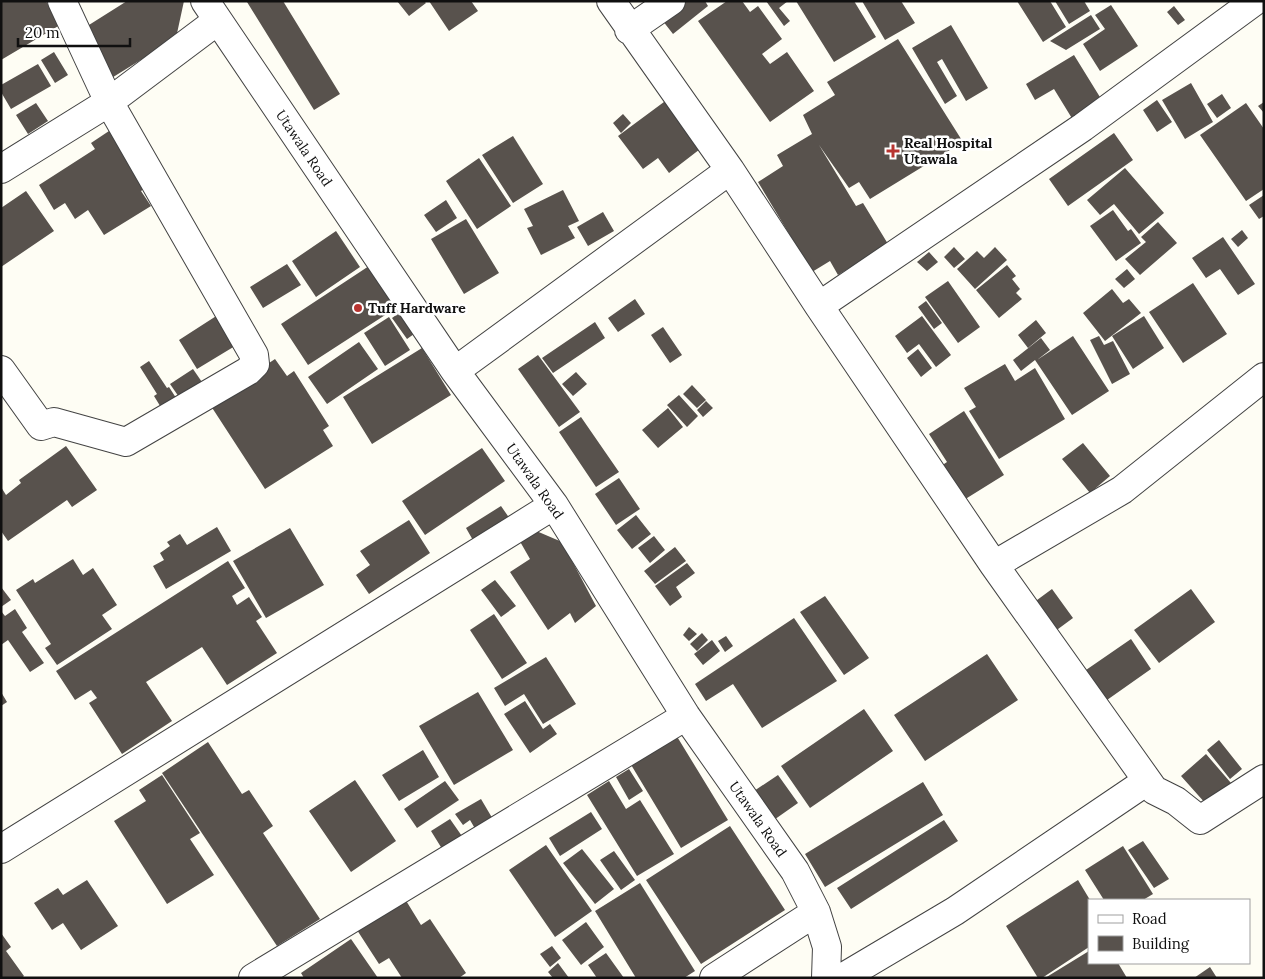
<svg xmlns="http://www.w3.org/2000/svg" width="1265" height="979" viewBox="0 0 1265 979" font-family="Lora,serif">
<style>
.building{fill:#58524d}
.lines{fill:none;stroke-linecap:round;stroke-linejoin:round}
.street-casing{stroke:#434343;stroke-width:30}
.street{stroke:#fff;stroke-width:28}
.poi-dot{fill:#b83430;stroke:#fff;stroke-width:2}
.labels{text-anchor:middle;stroke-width:5;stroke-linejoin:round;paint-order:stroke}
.poi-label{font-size:14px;font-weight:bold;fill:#101010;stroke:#fff;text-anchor:start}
.street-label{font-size:14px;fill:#101010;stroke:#fff}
</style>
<rect width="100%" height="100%" fill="#fefdf4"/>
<path class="building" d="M1 1H46L60 25 1 60Z
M127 1H184L176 38 110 79 81 30Z
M248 1H283L340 94 314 110 247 2Z
M397 1H424L426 3 409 16Z
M429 1H471L478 11 449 31Z
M678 1H705L708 6 673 34 659 16Z
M727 1H742L750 12 758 6 782 39 762 54 770 64 787 52 814 91 770 122 698 21Z
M766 1H788L779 8 790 21 784 26Z
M796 1H854L876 37 834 62Z
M862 1H901L915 23 885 40Z
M1017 1H1050L1066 27 1043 42Z
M1055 1H1084L1090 11 1069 24Z
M1111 5 1138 46 1100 71 1083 44 1105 29 1095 15Z
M1174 6 1185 20 1178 25 1167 12Z
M1091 15 1100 29 1066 50 1050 41Z
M951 25 988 88 966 101 942 59 937 62 957 96 945 104 912 48Z
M898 39 963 142 870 199 859 182 849 188 819 145 856 206 863 203 888 244 838 275 830 261 812 272 758 182 783 166 777 155 812 134 803 115 835 95 827 82Z
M54 52 68 75 55 83 41 60Z
M1074 55 1103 102 1073 120 1054 89 1035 100 1026 84Z
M38 64 51 86 11 109 1 92V85Z
M1191 83 1213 122 1185 139 1162 100Z
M1222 94 1231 108 1217 118 1207 104Z
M668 99 704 146 669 173 658 158 643 169 618 136Z
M1157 100 1172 122 1157 132 1143 110Z
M1264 102V113L1258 106Z
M36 103 48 121 28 134 16 115Z
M1246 103 1264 129V189L1246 201 1200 135Z
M623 114 631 123 621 133 613 123Z
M115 127 151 184 141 191 151 206 104 235 88 210 75 219 65 203 54 210 39 185 95 149 91 143Z
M1114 133 1133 160 1068 206 1049 179Z
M513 136 543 184 513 203 482 155Z
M479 158 511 206 477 229 446 181Z
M1125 168 1164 213 1139 234 1114 204 1100 215 1087 200Z
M563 190 579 221 568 226 575 238 541 255 527 228 533 226 524 209Z
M26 191 54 231 1 267V208Z
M1264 195V216L1259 219 1249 205Z
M446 200 457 218 436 232 424 215Z
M1113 210 1128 231 1131 229 1141 243 1116 261 1090 226Z
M603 212 614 231 588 246 577 227Z
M466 219 499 273 464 294 431 239Z
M1158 222 1177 243 1140 275 1125 259 1146 242 1141 237Z
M1242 230 1248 238 1238 247 1231 239Z
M336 231 360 267 316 297 292 261Z
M1223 237 1255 284 1238 295 1220 269 1206 278 1192 258Z
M954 247 965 259 954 268 944 257Z
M995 247 1007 260 975 289 957 269 977 251 984 258Z
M929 252 938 262 927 271 917 262Z
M287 264 301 285 263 308 250 287Z
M1007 265 1016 276 1012 279 1020 289 1016 293 1022 299 999 318 976 290Z
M369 266 396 308 308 365 281 324Z
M1127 269 1135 279 1124 288 1115 279Z
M948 281 980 327 958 343 925 297Z
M1193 283 1227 334 1183 363 1149 312Z
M1112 289 1123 303 1129 299 1141 313 1105 341 1083 313Z
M635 299 645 314 618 332 608 318Z
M926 301 942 323 934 329 918 307Z
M224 311 235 346 197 369 179 340Z
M399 313 414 334 407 339 392 318Z
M922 316 951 355 936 367 919 344 907 353 895 336Z
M1144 316 1164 348 1133 369 1112 336Z
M389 317 410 350 385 366 364 333Z
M1036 320 1046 333 1028 348 1018 335Z
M595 322 605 338 553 373 542 358Z
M663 327 682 355 670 363 651 335Z
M1073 336 1109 391 1072 415 1035 360 1021 371 1013 360 1041 338 1050 350 1037 360Z
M1099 336 1104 345 1113 341 1130 374 1112 384 1090 340Z
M359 342 378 369 327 404 308 377Z
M422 348 451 395 372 444 343 397Z
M918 349 932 368 921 377 907 358Z
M538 355 580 412 559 427 518 369Z
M275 359 287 376 294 371 329 426 323 430 333 446 265 489 209 403Z
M149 361 167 388 169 387 180 404 165 414 154 396 157 394 140 367Z
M1005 364 1015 381 1035 368 1065 419 999 459 969 411 976 407 964 388Z
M193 369 204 385 181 400 170 384Z
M576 372 587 384 573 396 562 384Z
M692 385 706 400 697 408 683 394Z
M679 395 698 416 687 427 667 405Z
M706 401 713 408 703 417 697 410Z
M668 408 683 427 658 448 642 430Z
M964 411 1004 475 959 503 938 468 947 462 929 434Z
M581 417 619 472 596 487 559 432Z
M1083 443 1110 476 1090 493 1062 459Z
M66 446 97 490 72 507 67 500 8 541 1 531V487L6 495 21 483 19 480Z
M482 448 505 481 425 535 402 501Z
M619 478 640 509 616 525 595 494Z
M501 506 510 519 474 542 466 528Z
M636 515 651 534 632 549 617 530Z
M409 520 430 553 369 594 356 575 370 565 360 551Z
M217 527 231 551 166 589 153 566 164 560 160 553 170 546 167 542 180 534 187 545Z
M290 528 324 585 266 618 233 561Z
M534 530 562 542 596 606 575 623 570 613 548 630 510 572 530 559 518 538Z
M654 536 665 550 650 563 638 548Z
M675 547 686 561 655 584 644 571Z
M73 559 83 575 93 568 117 605 102 615 112 629 57 665 45 648 51 644 16 590 33 579 35 583Z
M228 561 245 588 232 596 237 605 249 597 262 617 256 621 277 653 227 685 202 647 146 682 172 721 122 754 89 703 97 698 91 690 75 700 56 671Z
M687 563 695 573 676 587 682 597 670 606 655 586Z
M495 580 516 606 501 617 481 590Z
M1 587 11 600 1 607Z
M1052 589 1073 618 1054 632 1033 603Z
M1191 589 1215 622 1159 663 1134 630Z
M825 596 869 658 844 675 800 612Z
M15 609 27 628 22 632 44 663 30 672 8 640 1 645V611L5 616Z
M494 614 527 663 502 679 470 630Z
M794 618 837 681 762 728 733 684 706 701 695 684Z
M689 627 697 634 689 641 683 635Z
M702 633 708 640 697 651 690 644Z
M726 636 733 646 725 652 718 641Z
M1131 639 1151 669 1107 700 1086 670Z
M712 640 720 651 703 665 694 654Z
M987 654 1018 700 925 761 894 715Z
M546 657 576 704 543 724 524 694 505 706 494 688Z
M1 692 7 702 1 706Z
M478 692 513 750 454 785 419 726Z
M525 701 543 729 550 724 557 734 530 753 504 714Z
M864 709 893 751 810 808 781 766Z
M673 730 728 820 681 848 627 758Z
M1219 740 1242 769 1230 779 1207 750Z
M208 742 242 794 249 790 273 826 263 833 320 919 277 946 162 773Z
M423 750 439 777 399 801 382 775Z
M1206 754 1231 783 1206 804 1181 776Z
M629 769 643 791 629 800 616 777Z
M162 775 200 833 190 839 214 875 167 904 114 821 146 801 139 790Z
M778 775 798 803 771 822 751 793Z
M355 780 396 841 351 872 309 811Z
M445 781 459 800 417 828 404 809Z
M609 781 626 809 640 800 674 854 637 876 587 795Z
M923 782 943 815 825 887 805 854Z
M481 799 494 821 477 832 470 820 463 825 455 814Z
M591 812 602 829 560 856 549 838Z
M450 819 464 839 444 852 431 831Z
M944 820 958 841 851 909 837 888Z
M730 826 785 910 701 964 646 880Z
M1143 841 1169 879 1154 888 1128 850Z
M546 845 592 911 555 937 509 870Z
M1123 846 1153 894 1143 900H1104L1085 870Z
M582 849 614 889 595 904 563 863Z
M614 851 635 880 621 890 600 860Z
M87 880 118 926 81 950 63 923 52 930 34 903 58 888 63 895Z
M1078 880 1090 900H1089V947L1042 978H1038L1006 926Z
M640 883 695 971 684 978H636L595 911Z
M405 899 421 925 430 919 466 973 459 978H402L389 958 379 964 357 930Z
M586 922 604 947 581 965 562 940Z
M1 933 11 947 6 951 24 976 22 978H1Z
M351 939 378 978H304L301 973Z
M552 946 561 958 550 967 540 954Z
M1089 951V963H1118L1127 978H1045Z
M606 953 624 978H597L588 965Z
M558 963 569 978H553L548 972Z
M1210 967 1217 978H1194Z"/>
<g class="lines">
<defs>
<path id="street" d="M205 1 455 371 554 505 686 716 795 871 816 912 827 947 826 978
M611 1 730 170 819 306 994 565 1154 790 1176 801 1200 820 1264 779
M629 30 671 1
M1 169 109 102 217 21
M819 306 1083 127 1255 1
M1 370 41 426 54 422 126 442 248 371 255 364 254 355 109 102 62 1
M455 371 730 170
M994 565 1122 490 1264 377
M1 849 554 505
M253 978 686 716
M714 978 816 912
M842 978 955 911 1147 781"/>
</defs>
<use href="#street" class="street-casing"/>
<use href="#street" class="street"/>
</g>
<g class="poi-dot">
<path d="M890.5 143.5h5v5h5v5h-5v5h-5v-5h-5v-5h5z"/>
<circle cx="358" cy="308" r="5"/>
</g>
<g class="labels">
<g class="poi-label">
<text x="904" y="148">Real Hospital<tspan x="904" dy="16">Utawala</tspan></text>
<text x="368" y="313">Tuff Hardware</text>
</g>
<g class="street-label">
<text transform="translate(304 148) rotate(56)" y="5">Utawala Road</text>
<text transform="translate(535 481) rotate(55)" y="5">Utawala Road</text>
<text transform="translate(758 819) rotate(55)" y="5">Utawala Road</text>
</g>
</g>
<rect width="1265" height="979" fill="none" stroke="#101010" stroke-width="5"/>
<rect x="1088" y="899" width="162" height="65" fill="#ffffff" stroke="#9f9f9f"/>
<rect x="1098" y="915" width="25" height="8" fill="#ffffff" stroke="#9f9f9f"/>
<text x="1132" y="924" font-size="15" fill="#101010">Road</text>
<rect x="1098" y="936" width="25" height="15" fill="#58524d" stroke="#9f9f9f"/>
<text x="1132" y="949" font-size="15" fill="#101010">Building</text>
<path d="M18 38v8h112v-8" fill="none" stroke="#101010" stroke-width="2.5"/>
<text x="25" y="38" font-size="15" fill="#101010" stroke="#ffffff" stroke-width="4" paint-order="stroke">20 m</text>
</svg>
